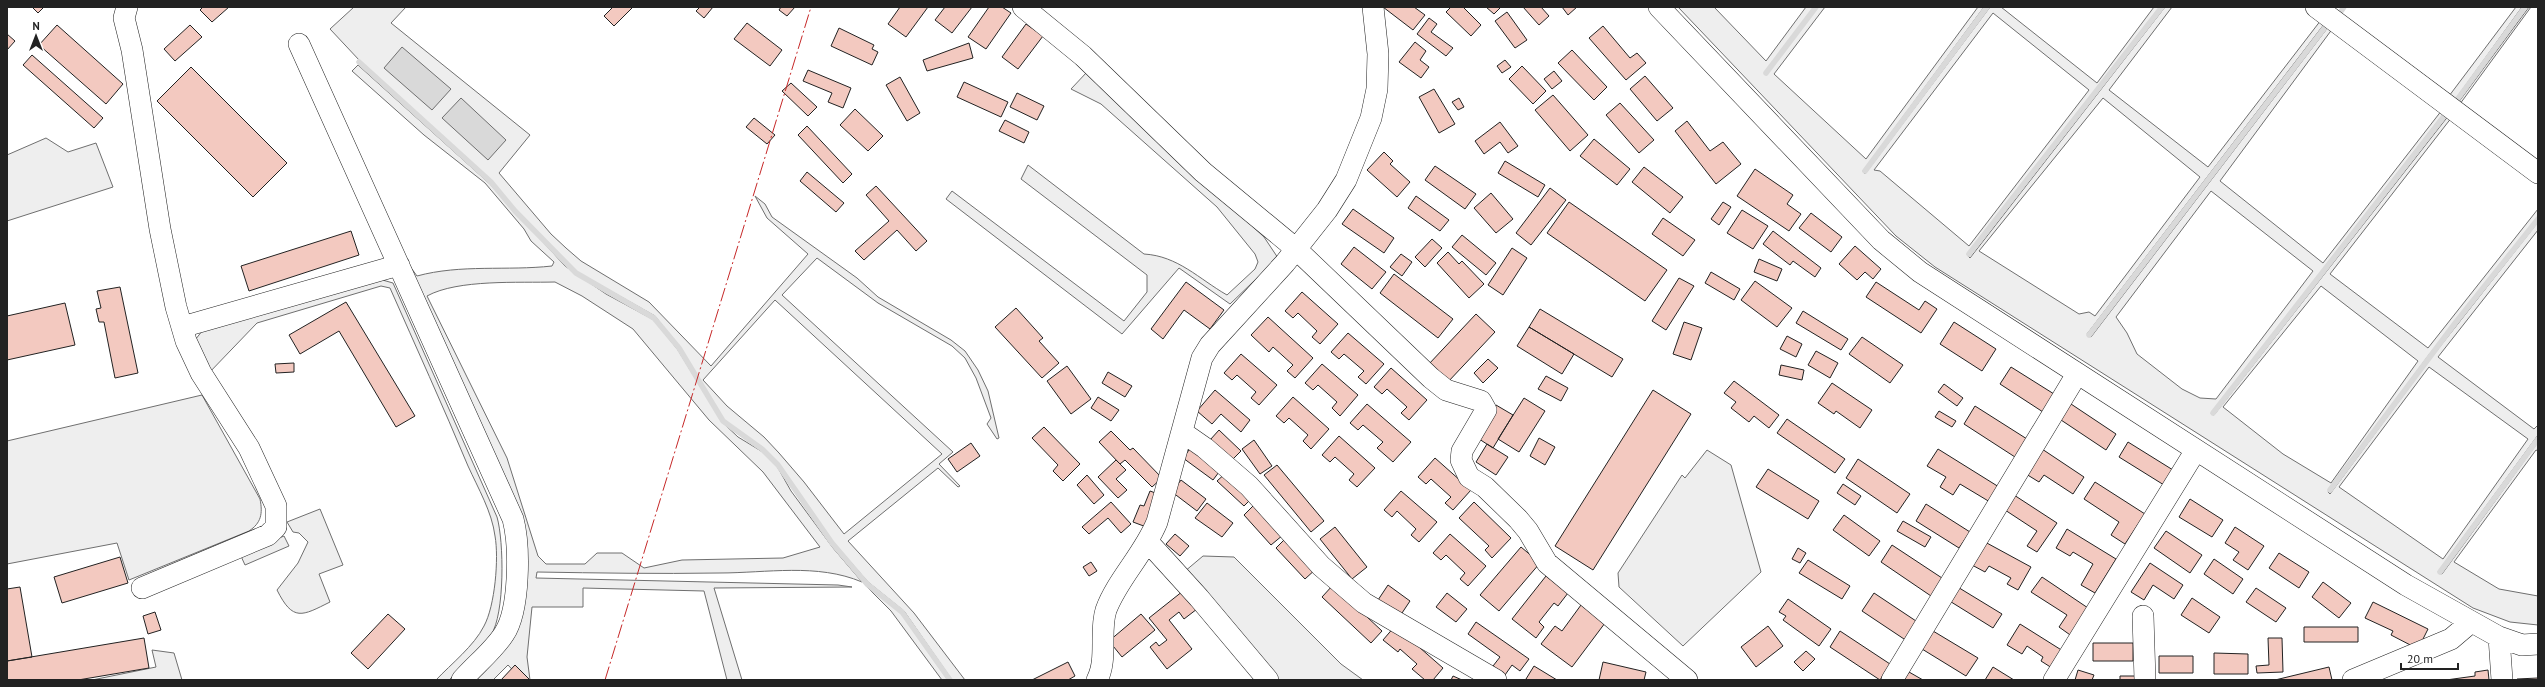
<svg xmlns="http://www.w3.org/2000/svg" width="2545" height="687" viewBox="0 0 2545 687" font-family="'PT Sans',sans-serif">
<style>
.green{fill:#eee;stroke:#6f6f6f;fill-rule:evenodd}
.water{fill:#d9d9d9;stroke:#6f6f6f}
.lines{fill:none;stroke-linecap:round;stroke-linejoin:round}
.stream{stroke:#d9d9d9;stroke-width:5.5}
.building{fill:#f3c9c0;stroke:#222}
.minor-casing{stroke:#222;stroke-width:22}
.minor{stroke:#fff;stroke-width:21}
.power{stroke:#c62828;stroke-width:1;stroke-dasharray:14 3 2 3;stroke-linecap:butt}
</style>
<rect width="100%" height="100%" fill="#fff"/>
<path class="green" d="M354 7H406L391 23 530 135 499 173 551 234 566 248 581 261 649 302 711 366 808 254 767 218 755 196 765 204 772 217 857 278 878 297 951 340 965 351 978 370 988 391 999 438 997 439 987 424 991 418 976 378 965 358 952 346 878 303 817 258 782 295 953 452 939 464 960 486 958 487 938 468 848 541 914 613 965 680H952L904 611 868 582 833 542 779 464 762 448 724 420 680 348 655 316 577 272 516 210 492 181 360 61 330 29ZM775 300 942 454 844 534 804 482 779 453 764 437 727 406 703 380Z
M1678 7H1714L1766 61 1806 7H1814L1765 72 1766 74 1818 7H1825L1774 74 1866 159 1978 7H1984L1863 171 1865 174 1990 7H2001L2097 83 2154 7H2160L2098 89 1967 255 1970 258 2165 7H2172L2109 90 2208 167 2321 20 2325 23 2087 334 2091 337 2329 26 2333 28 2220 181 2323 263 2442 110 2445 112 2211 414 2214 415 2449 115 2452 117 2330 274 2428 348 2538 209V217L2428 356 2328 492 2330 494 2431 358 2538 222V230L2438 357 2534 429 2538 425V435L2438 572 2442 574 2538 442V451L2536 450 2454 562 2499 589 2538 596V625L2510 622 2473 608 1935 267 1896 236ZM1993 13 2089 90 1969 246 1880 171 1874 170ZM2103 98 2200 177 2095 316 2089 312 2079 314 1979 251ZM2211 191 2313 271 2216 399 2200 398 2182 389 2137 354 2127 333 2116 317ZM2321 286 2418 361 2331 483 2283 454 2223 407ZM2429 367 2528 439 2443 559 2339 487Z
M2516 7H2522L2452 104 2446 100Z
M2529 7H2531L2457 108 2455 107Z
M358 65 490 184 565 266 606 294 654 320 678 350 722 422 738 437 761 451 778 468 791 491 833 548 862 582C817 563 767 573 719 573 658 574 598 573 537 572L536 578 838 585 852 587 714 588 742 680H727L704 591 583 588V607H532L527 657 530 680H522L508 665 493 680H474L495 657 521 551 409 265 417 276C461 264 507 271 552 266L554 262 531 241 524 229 485 183 424 135 352 71ZM555 282 582 296 633 329 709 420 763 472 820 547 783 558 682 560 644 568 622 553H597L585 564H546L538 556 507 458 427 296C458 279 519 283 555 282Z
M1087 72 1264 237 1278 258 1230 304 1179 268 1122 334 946 199 952 191 1124 321 1147 292V275L1021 179 1028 165 1144 254C1178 256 1199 279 1227 295L1255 269 1258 262 1255 254 1217 207 1101 104 1071 89Z
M46 138 68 152 96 143 113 187 7 221V155Z
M379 279 393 283 497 517C504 541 505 614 491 635 480 651 463 666 449 680H436C451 664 474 646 484 626 495 606 499 558 495 536 492 512 478 488 468 466 443 406 416 347 390 288L381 286 257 323 207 375 195 340 203 330Z
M202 395 260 499C263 514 261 523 249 531L129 580 117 543 7 564V441Z
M1707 450 1731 465 1761 572 1683 646 1619 587 1618 573 1682 475 1685 478Z
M320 509 343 565 319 574 330 602C302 616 293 622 277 590L298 563 308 542 299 533 293 532 287 522Z
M284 536 289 546 245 565 240 554Z
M1203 556 1234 557 1341 664 1363 680H1271L1184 572Z
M865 585 901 613 948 680H942L891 611Z
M152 650 174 653 182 680H92L156 667Z"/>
<path class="water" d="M402 47 451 89 432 110 384 68Z
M461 98 506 140 488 160 442 118Z"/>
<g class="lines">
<path class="stream" d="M2337 17 2344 7
M359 62 491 182 515 211 576 273 654 318 679 348 723 421 762 449 778 465 832 543 867 584 902 612 950 680
M1766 73 1816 7
M2454 104 2525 7
M1865 171 1987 7
M1969 254 2162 7
M2089 335 2326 26
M2213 413 2445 115
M2330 490 2456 322 2538 219
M2440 572 2538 439"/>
</g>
<path class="building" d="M32 7H44L38 13Z
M203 7H229L212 22 200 10Z
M613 7H633L614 26 604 16Z
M700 7H713L704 18 696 11Z
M781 7H795L787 16 779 10Z
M900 7H928L906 37 888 24Z
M945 7H972L952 33 935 20Z
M989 7H1002L1011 13 986 49 968 37Z
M1383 7H1414L1425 15 1413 30Z
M1451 7H1463L1481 25 1471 36 1446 12Z
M1486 7H1501L1494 14Z
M1523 7H1541L1549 16 1539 25Z
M1562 7H1577L1568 15Z
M1507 12 1527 40 1515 48 1495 21Z
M1429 18 1437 24 1431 32 1453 48 1446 56 1417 34Z
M747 23 782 50 770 66 734 39Z
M1026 24 1043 36 1018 69 1002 57Z
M57 25 123 84 106 104 39 45Z
M190 25 202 37 175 61 164 49Z
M1603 26 1630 58 1637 53 1646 63 1626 80 1589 38Z
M839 28 874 45 872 49 878 52 872 65 831 46Z
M7 34 15 41 7 50Z
M1415 42 1426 51 1420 60 1429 67 1421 78 1399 62Z
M969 43 973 58 927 71 923 60Z
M1572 50 1607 87 1594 100 1558 63Z
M32 55 103 118 94 128 23 65Z
M1505 60 1511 67 1502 73 1497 66Z
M1522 66 1546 91 1533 104 1509 79Z
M191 67 287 163 253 197 157 101Z
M808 70 851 88 843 108 828 102 832 93 803 81Z
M1554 71 1562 81 1552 89 1544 79Z
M1645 76 1673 108 1657 121 1630 89Z
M900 77 920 113 907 121 886 85Z
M964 82 1008 102 1001 117 957 97Z
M791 83 817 107 808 116 782 91Z
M1434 89 1455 124 1439 133 1419 97Z
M1017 93 1044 106 1037 120 1010 107Z
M1553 95 1588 135 1570 151 1535 110Z
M1459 98 1464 107 1458 110 1452 102Z
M1620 103 1654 140 1639 153 1606 115Z
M855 109 883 136 868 151 840 125Z
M754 118 775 135 767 144 746 127Z
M1005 120 1029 132 1024 143 999 131Z
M1687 121 1710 151 1723 142 1741 164 1716 184 1675 131Z
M1500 122 1518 146 1508 153 1500 142 1484 154 1475 141Z
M807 126 852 174 843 183 798 135Z
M1594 139 1630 169 1617 185 1580 156Z
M1384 152 1393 161 1390 164 1410 182 1397 197 1367 170Z
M1505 161 1545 185 1538 197 1498 173Z
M1435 166 1476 194 1465 209 1425 180Z
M1644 167 1683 197 1670 213 1632 182Z
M1755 169 1793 195 1787 204 1801 214 1789 231 1737 196Z
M807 172 844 203 836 212 800 181Z
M876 186 927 241 916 251 897 230 864 260 855 251 889 221 866 195Z
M1550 188 1566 200 1531 245 1516 233Z
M1491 193 1513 219 1496 233 1474 208Z
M1416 196 1449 220 1440 231 1408 208Z
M1569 202 1667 270 1645 301 1547 233Z
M1723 202 1731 207 1719 225 1711 219Z
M1353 209 1394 238 1384 253 1342 224Z
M1742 210 1768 226 1753 249 1727 233Z
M1811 213 1842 237 1831 252 1799 228Z
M1663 218 1695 240 1683 256 1652 234Z
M351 231 359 255 249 291 241 266Z
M1773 231 1821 268 1815 277 1793 261 1790 265 1763 244Z
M1462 235 1496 263 1486 275 1452 247Z
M1432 239 1442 248 1425 267 1415 257Z
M1855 246 1881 269 1873 279 1865 272 1857 280 1839 264Z
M1354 247 1386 272 1372 289 1341 264Z
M1512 248 1527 258 1503 295 1488 285Z
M1448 252 1459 264 1462 261 1484 284 1469 298 1437 263Z
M1401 254 1412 262 1402 276 1390 267Z
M1759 259 1782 269 1777 281 1754 272Z
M1711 272 1740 289 1734 300 1705 283Z
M1394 274 1453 319 1438 338 1380 293Z
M1679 278 1694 286 1666 330 1652 321Z
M1755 281 1792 308 1777 327 1741 300Z
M1186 282 1224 310 1210 329 1184 310 1163 339 1151 329Z
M1876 282 1919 310 1925 301 1937 309 1921 333 1866 297Z
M120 287 138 373 115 378 104 322H99L96 309 101 308 97 291Z
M1302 292 1338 324 1320 344 1312 337 1317 331 1298 313 1293 318 1285 311Z
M346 302 415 416 396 427 339 331 300 354 289 335Z
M65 303 75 345 7 360V316Z
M1016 308 1043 338 1039 341 1059 363 1042 378 995 327Z
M1540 309 1623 359 1612 377 1529 327Z
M1803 311 1848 339 1841 350 1796 323Z
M1476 314 1495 332 1447 383 1428 365Z
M1268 317 1313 358 1295 378 1287 371 1293 365 1273 347 1269 352 1251 335Z
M1684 322 1702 328 1691 360 1673 354Z
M1954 322 1996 349 1982 371 1940 344Z
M1529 327 1574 354 1562 374 1517 346Z
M1348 333 1384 364 1366 384 1358 377 1364 371 1344 354 1339 359 1331 352Z
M1787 336 1802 344 1796 357 1780 349Z
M1862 337 1903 365 1890 383 1849 354Z
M1816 351 1838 363 1830 378 1808 365Z
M1241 354 1277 385 1259 405 1251 398 1256 392 1237 375 1232 380 1224 373Z
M1488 359 1498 368 1483 383 1474 373Z
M294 363V372L276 373 275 364Z
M1322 364 1358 395 1340 416 1332 408 1337 402 1318 385 1313 390 1305 383Z
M1781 365 1804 370 1802 380 1779 375Z
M1067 366 1091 399 1071 414 1047 381Z
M2011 367 2054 394 2043 412 2000 384Z
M1391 368 1427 400 1409 420 1401 413 1407 407 1387 389 1382 394 1374 387Z
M1108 372 1132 386 1125 397 1102 383Z
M1546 376 1568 388 1561 401 1538 389Z
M1734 381 1779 415 1769 428 1754 416 1749 422 1731 408 1736 402 1724 393Z
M1832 383 1872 410 1860 428 1836 411 1834 414 1818 403Z
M1944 384 1963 398 1957 406 1938 392Z
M1215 390 1250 420 1241 432 1221 414 1212 424 1197 411Z
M1653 390 1691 414 1593 570 1555 546Z
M1098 397 1119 410 1111 421 1091 408Z
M1293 397 1329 429 1311 449 1303 441 1308 435 1289 418 1284 423 1276 416Z
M1524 398 1545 411 1519 452 1498 439Z
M2068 402 2116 434 2106 450 2058 418Z
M1367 404 1411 442 1393 462 1377 448 1383 442 1363 425 1358 430 1350 423Z
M1496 405 1513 415 1493 448 1476 437Z
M1975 406 2027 439 2015 457 1964 424Z
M1939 411 1956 421 1952 427 1935 417Z
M1787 419 1845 459 1835 473 1777 433Z
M1044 427 1080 464 1063 481 1053 471 1058 465 1032 438Z
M1219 430 1241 451 1232 460 1210 440Z
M1111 431 1130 450 1133 448 1162 478 1152 487 1125 460 1120 464 1099 442Z
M1339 436 1375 468 1357 487 1349 480 1354 474 1335 457 1330 462 1322 455Z
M1539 438 1555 447 1545 465 1530 456Z
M1254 440 1272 466 1260 474 1242 449Z
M2128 442 2173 470 2164 485 2119 457Z
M971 443 980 456 957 472 948 459Z
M1487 444 1508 457 1496 475 1476 462Z
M1192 446 1222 468 1213 480 1183 458Z
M1938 449 1999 487 1990 502 1960 484 1953 495 1940 487 1946 477 1927 466Z
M2042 449 2084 477 2073 494 2044 475 2039 482 2026 474Z
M1435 458 1471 490 1453 510 1445 503 1451 497 1431 479 1426 484 1418 477Z
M1858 459 1910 494 1897 513 1846 478Z
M1116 460 1126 470 1116 479 1127 490 1118 498 1098 477Z
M1277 465 1324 521 1311 532 1264 475Z
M1768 469 1819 501 1808 519 1756 487Z
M1227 472 1253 497 1244 506 1217 481Z
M1087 475 1104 495 1094 504 1077 485Z
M1181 480 1206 499 1197 511 1172 492Z
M2095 482 2145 514 2125 544 2111 535 2119 522 2084 499Z
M1843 484 1861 496 1855 505 1837 493Z
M1150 491 1161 495 1149 528 1133 522 1140 505 1144 506Z
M1401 491 1437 522 1419 542 1411 535 1416 529 1397 511 1392 517 1384 510Z
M2014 495 2057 523 2037 552 2027 546 2037 531 2005 510Z
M2190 499 2223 520 2212 537 2179 517Z
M1111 502 1131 524 1121 533 1108 518 1089 534 1082 527Z
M1474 502 1511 538 1492 558 1485 550 1489 546 1459 518Z
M1207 503 1233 523 1222 537 1195 518Z
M1255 504 1283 535 1271 545 1244 515Z
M1926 504 1970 532 1959 548 1916 521Z
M1844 515 1880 541 1869 556 1833 530Z
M1903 521 1931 537 1925 547 1897 531Z
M1335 527 1367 567 1352 579 1320 539Z
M2235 527 2264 546 2248 570 2233 560 2239 552 2225 543Z
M2067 529 2116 559 2095 593 2081 585 2093 564 2073 552 2070 556 2056 548Z
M2166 531 2202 555 2190 573 2154 548Z
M1175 534 1189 546 1180 556 1166 544Z
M1450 534 1486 566 1468 586 1460 579 1465 573 1446 555 1441 560 1433 553Z
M1287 537 1317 568 1305 579 1276 548Z
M1985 542 2031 567 2018 590 2007 584 2011 578 1989 566 1985 572 1972 565Z
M1892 545 1942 578 1931 596 1881 562Z
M1521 547 1540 563 1499 611 1480 595Z
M1798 548 1806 553 1800 563 1792 559Z
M2279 553 2309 572 2299 588 2269 568Z
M120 557 128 583 62 603 54 577Z
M2214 559 2243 579 2233 594 2204 574Z
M1808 560 1850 586 1842 599 1799 573Z
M1091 562 1097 571 1089 576 1083 567Z
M2150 563 2183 585 2174 599 2153 585 2144 600 2131 592Z
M1546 576 1568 593 1558 606 1554 603 1539 622 1544 627 1536 638 1512 619Z
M2042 577 2091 610 2073 637 2059 627 2067 615 2031 592Z
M2323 582 2351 603 2339 618 2312 597Z
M1333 585 1382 631 1371 643 1322 597Z
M1388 585 1410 601 1400 616 1378 600Z
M1956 586 2002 614 1993 628 1948 600Z
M20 587 32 657 7 661V589Z
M2256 588 2286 608 2276 622 2246 602Z
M1183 591 1197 609 1184 619 1179 612 1169 620 1192 649 1167 669 1150 647 1156 642 1159 646 1167 640 1149 618Z
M1447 593 1467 609 1456 622 1436 607Z
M1874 593 1919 623 1907 641 1862 611Z
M2192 598 2220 617 2209 633 2181 615Z
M1788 599 1831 629 1819 646 1783 620 1786 616 1779 612Z
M2373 602 2428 629 2418 649 2391 635 2393 631 2365 618Z
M1581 605 1605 623 1572 667 1541 644 1555 626 1562 631Z
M155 612 161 630 148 634 143 616Z
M388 614 405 629 368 669 351 653Z
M1141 614 1155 630 1122 657 1109 641Z
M1476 622 1529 659 1520 671 1512 665 1505 675 1493 666 1500 657 1468 634Z
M2020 624 2063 651 2052 668 2041 661 2043 657 2027 646 2022 654 2007 645Z
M1395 626 1443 668 1433 680H1425L1412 669 1417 664 1400 649 1398 652 1383 640Z
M1768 626 1783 646 1756 667 1741 647Z
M2304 627H2358V642H2304Z
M1840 631 1890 664 1880 680 1830 647Z
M1933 631 1978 658 1966 676 1922 649Z
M144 638 149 668 78 680H7V661Z
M2268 638H2282L2283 672 2257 673 2256 666 2269 665Z
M2093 643H2133V661H2093Z
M1806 651 1815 659 1803 671 1794 662Z
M2214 653 2248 654V674H2214Z
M2159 656H2193V673H2159Z
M1068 662 1075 676 1068 680H1032Z
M1603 662 1646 672 1644 680H1599Z
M515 665 530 680H501Z
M1534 666 1557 680H1528L1526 679Z
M1993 667 2014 680H1985Z
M2329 667 2332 680H2275Z
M2078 670 2094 675 2092 680H2075Z
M2488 670 2489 680H2446L2475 676V672Z
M1909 672 1923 680H1904Z
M1453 676 1462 680H1451Z
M2120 676H2136V680H2120Z
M2538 678V680H2517V679Z"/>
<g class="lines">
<defs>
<path id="minor" d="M127 7 124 18 132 50 160 229 176 307 186 341 201 373 249 448 276 506V527L268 535 142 588
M1023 7 1083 56 1203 172 1295 248 1431 378 1446 390 1481 401 1486 410 1462 451 1461 460 1469 477 1485 487 1518 519 1528 531 1547 563 1687 680
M1659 7 1881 240 1920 272 2406 585 2499 637 2522 645 2538 644
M2316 7 2538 173
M299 44 513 519C520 546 520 610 504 634 493 651 475 665 462 680
M182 327 399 265
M1182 432 1205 448 1249 486 1321 566 1364 603 1496 680
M1149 543 1199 598 1268 680
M2143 616 2145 680
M2499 637 2502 680
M1097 680C1108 659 1099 632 1106 610 1117 580 1144 554 1157 522L1202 358 1210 345 1285 263 1327 210 1346 180 1371 118 1377 89 1378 54 1373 7
M1892 680 2077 374
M2054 680 2196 450
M2353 680 2451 639 2471 622"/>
</defs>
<use href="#minor" class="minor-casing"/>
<use href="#minor" class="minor"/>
<path class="power" d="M605 680 811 7"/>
</g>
<rect width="2545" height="687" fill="none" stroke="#222222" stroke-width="16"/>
<g transform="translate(36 36)" stroke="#ffffff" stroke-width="3" paint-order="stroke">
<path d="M0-3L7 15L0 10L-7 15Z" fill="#222222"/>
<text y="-6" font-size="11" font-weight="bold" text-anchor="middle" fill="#222222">N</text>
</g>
<path d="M2401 663v6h57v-6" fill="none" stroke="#222222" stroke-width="2"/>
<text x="2407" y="663" font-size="12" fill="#222222" stroke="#ffffff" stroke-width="3" paint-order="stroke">20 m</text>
</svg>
